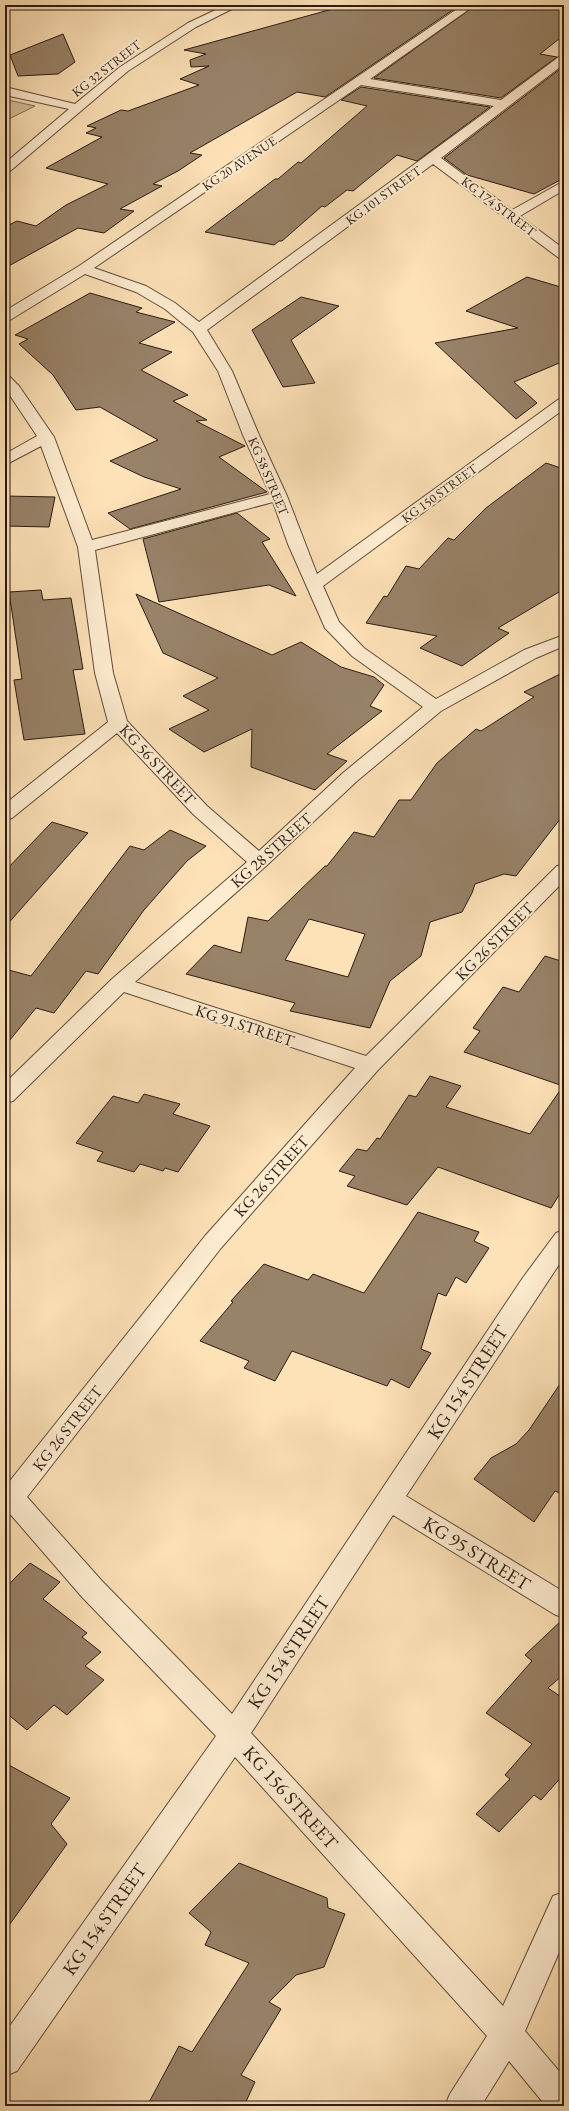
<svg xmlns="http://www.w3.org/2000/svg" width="569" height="2111" viewBox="0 0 569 2111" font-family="'EB Garamond',serif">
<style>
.green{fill:#d9bf9b;stroke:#826d57}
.building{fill:#988268;stroke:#2b1b13;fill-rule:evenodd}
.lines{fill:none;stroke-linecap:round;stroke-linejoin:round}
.street-casing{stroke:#604c3c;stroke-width:2}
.street{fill:#feecd0;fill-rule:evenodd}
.labels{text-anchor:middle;stroke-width:4;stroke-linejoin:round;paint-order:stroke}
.far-street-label{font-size:13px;fill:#2b1b13;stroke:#feecd0}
.street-label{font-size:16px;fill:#2b1b13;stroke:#feecd0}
.near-street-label{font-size:19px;fill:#2b1b13;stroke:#feecd0}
</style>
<rect width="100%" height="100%" fill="#fde1b7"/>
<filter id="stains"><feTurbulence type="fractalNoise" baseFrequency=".005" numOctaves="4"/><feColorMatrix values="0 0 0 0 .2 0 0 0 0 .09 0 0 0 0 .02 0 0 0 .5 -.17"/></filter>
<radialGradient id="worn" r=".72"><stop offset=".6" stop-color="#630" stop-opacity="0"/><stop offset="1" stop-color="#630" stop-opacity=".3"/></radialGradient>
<path class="green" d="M8 100 35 106 5 121V102Z"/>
<path class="building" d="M347 5H460L325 97 297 92 190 153 202 155 178 171 153 184 162 186 120 209 134 211 104 233 78 228 5 268V227L17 221 36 226 66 205 108 184 46 168 102 137 86 133 96 128 87 126 121 110 128 111 199 85 180 79 209 66 191 67 190 60 206 54 184 50Z
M476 5 564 7V35L540 54 557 57 501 98 374 78Z
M63 34 75 62 58 74 18 76 10 55Z
M564 66V178L534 194 467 175 444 158Z
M361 87 490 107 417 161 397 155 353 191 347 190 325 207 322 206 282 241H279L274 245 205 232 275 179H278L298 162 301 163 367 106 341 100Z
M527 277 564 288V361L514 382 537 403 516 419 435 343 518 328 466 311Z
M90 293 142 308 136 312 175 322 139 343 172 352 141 370 188 395 173 401 207 420 196 421 245 446 219 457 267 492 130 529 108 513 181 489 144 477 110 461 158 440 100 407 76 410 53 375 19 344 28 339 15 335Z
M301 297 339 306 291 340 315 383 283 387 252 330Z
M546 463 564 469V589L498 628 509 633 462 666 420 648 437 636 366 623 384 596 387 597 406 566 419 569 448 538 454 540 486 508Z
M5 496 55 497 49 527 5 526Z
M237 513 270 539 262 542 296 596 269 585 159 602 143 539Z
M41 590 43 600 71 598 83 669 73 670 85 734 24 740 14 680 22 679 9 592Z
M136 594 272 655 301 642 341 667 374 677 384 685 370 706 382 711 327 754 347 761 315 790 251 767 252 729 204 752 169 729 209 710 183 696 218 678 163 653Z
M564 672V814L516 876 504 874 475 884 472 893 462 912 430 922 421 956 390 981 370 1028 290 1011 295 1003 186 974 214 945 241 953 248 917 268 921 325 866H327L354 832 374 837 399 800H411L437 763 476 729 481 731 534 697 524 692ZM309 919 365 934 348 977 285 960Z
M52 822 88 833 5 927V871Z
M170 830 206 846 187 861 144 910 98 974 86 971 54 1013 36 1008 5 1046V969L31 976 130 846 144 850Z
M545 956 564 962V1187L551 1208 438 1167 407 1205 347 1186 355 1176 339 1171 357 1149 367 1151 377 1138 380 1139 409 1095 416 1097 430 1076 461 1086 446 1107 530 1134 563 1086 464 1052 480 1031 473 1028 503 987 519 992Z
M144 1094 180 1104 173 1114 210 1126 178 1172 165 1168 163 1171 140 1164 134 1172 97 1161 103 1152 76 1143 113 1096 138 1103Z
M418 1212 479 1232 474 1241 489 1248 466 1283 456 1277 446 1296 438 1293 421 1349 431 1353 409 1388 391 1379 387 1386 292 1351 275 1381 244 1368 249 1361 200 1341 233 1302 231 1301 264 1264 308 1280 313 1274 364 1293Z
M564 1378V1495L555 1491 534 1522 474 1479 491 1458 516 1444 529 1430Z
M30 1563 60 1582 43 1599 87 1633 82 1637 101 1652 85 1666 104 1680 67 1715 54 1705 27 1730 5 1712V1588Z
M563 1619 564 1674 548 1688 564 1699V1774L541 1800 534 1795 499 1832 476 1814 510 1779 505 1775 532 1744 486 1713 532 1661 525 1655Z
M5 1763 70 1798 51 1824 67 1844 5 1931Z
M239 1863 327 1898 328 1908 345 1914 324 1967 296 1975 269 2002 281 2009 241 2075 255 2082 244 2106H147L179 2046 192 2052 249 1963 205 1945 211 1932 189 1913Z"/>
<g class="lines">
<defs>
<path id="street" d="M226 5H240L196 27 128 71 9 172 5 173V163L69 109 5 95V87L75 104 120 67 188 23Z
M463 5H475L370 79 501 100 560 56 564 55V64L441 158 512 210 564 181V190L520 216 564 249V259L559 258 433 164 207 330 232 371 259 435 287 496 317 574 559 399 564 397V409L323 586 339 622 364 648 436 699 524 650 564 635V646L536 658 441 711 357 781 266 866 135 982 366 1056 557 866 564 864V881L378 1070 221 1248 27 1497 102 1581 232 1714 522 1279 556 1233 564 1230V1257L406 1496 564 1592V1618L554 1614 393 1515 251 1733 503 2006 553 1896 564 1892V1941L525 2031 564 2077V2106H546L509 2061 481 2106H445L450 2094 487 2036 235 1757 17 2071 5 2076V2033L216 1736 82 1597 11 1515 5 1517V1487L205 1236 355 1068 124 992 13 1101 5 1103V1083L112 979 247 862 193 814 117 733 12 818 5 820V804L108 722 95 673 78 547 41 446 5 465V454L37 436 5 388V376L10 377 19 386 54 437 92 540 270 494 243 435 218 371 193 332 165 309 136 292 85 274 10 320 5 321V311L79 266ZM361 85 494 106 199 322 175 303 146 286 94 268ZM273 502 288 544 325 628 352 656 423 707 343 773 259 851 207 806 127 721 113 673 95 550Z"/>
</defs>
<use href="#street" class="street-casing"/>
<use href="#street" class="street"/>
</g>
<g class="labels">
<g class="far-street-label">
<text transform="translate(106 68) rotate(-38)" y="5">KG 32 STREET</text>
<text transform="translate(239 163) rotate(-34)" y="5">KG 20 AVENUE</text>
<text transform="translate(383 195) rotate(-36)" y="5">KG 101 STREET</text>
<text transform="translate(499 206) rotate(37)" y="5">KG 174 STREET</text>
<text transform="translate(269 476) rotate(67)" y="5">KG 58 STREET</text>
<text transform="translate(439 493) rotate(-36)" y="5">KG 150 STREET</text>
</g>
<g class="street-label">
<text transform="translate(158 764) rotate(47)" y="6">KG 56 STREET</text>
<text transform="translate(271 850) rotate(-42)" y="6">KG 28 STREET</text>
<text transform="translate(494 941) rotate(-45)" y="6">KG 26 STREET</text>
<text transform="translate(245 1025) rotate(18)" y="6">KG 91 STREET</text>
<text transform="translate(271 1176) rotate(-48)" y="6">KG 26 STREET</text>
<text transform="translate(67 1428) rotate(-52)" y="6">KG 26 STREET</text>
</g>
<g class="near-street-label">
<text transform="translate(467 1382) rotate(-57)" y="7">KG 154 STREET</text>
<text transform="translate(477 1553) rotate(32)" y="7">KG 95 STREET</text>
<text transform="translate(288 1652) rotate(-56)" y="7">KG 154 STREET</text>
<text transform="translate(291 1797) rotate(48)" y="7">KG 156 STREET</text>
<text transform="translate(104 1919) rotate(-55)" y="7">KG 154 STREET</text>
</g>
</g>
<rect width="569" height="2111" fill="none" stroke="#fde1b7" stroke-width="20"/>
<rect x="6" y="6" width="557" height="2099" fill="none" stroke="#2b1b13" stroke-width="2"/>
<rect x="10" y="10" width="549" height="2091" fill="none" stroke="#2b1b13"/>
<rect width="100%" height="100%" filter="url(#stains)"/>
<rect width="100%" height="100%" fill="url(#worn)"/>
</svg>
